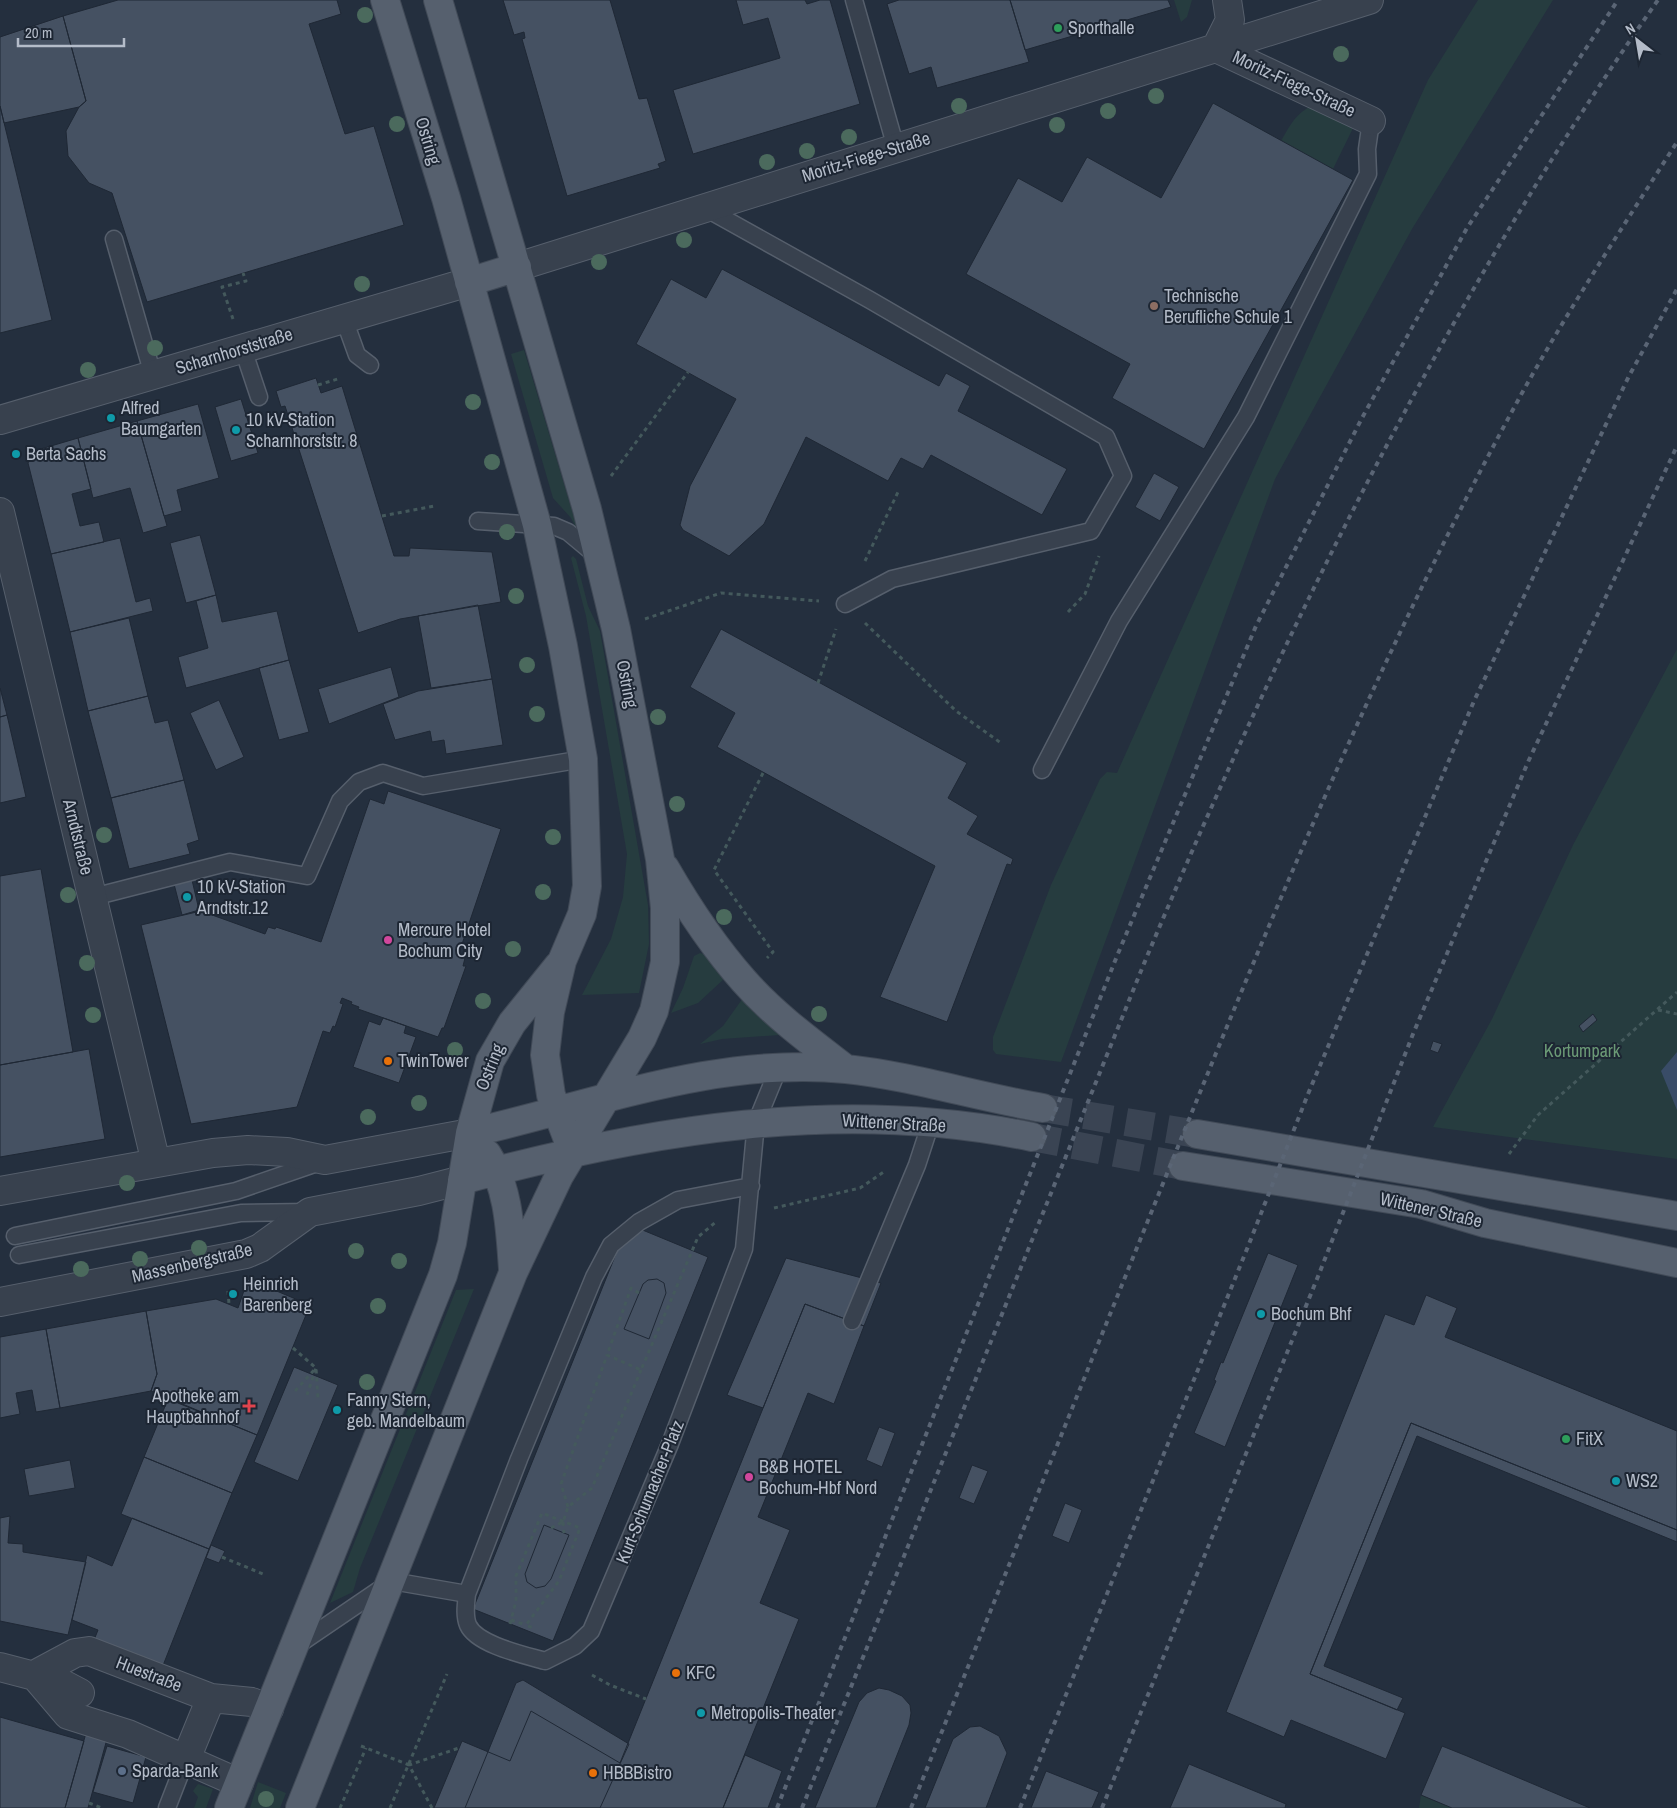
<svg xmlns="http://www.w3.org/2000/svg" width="1677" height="1808" viewBox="0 0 1677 1808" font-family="'Archivo Narrow',sans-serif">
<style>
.green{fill:#263c3f}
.water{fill:#394c67}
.building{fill:#455162;stroke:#1f2835}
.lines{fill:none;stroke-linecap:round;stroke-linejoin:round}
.primary-tunnel{stroke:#3a4453;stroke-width:28;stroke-dasharray:28 14;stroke-linecap:butt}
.lane-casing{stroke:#565f6c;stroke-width:19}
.street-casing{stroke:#565f6c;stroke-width:30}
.primary-casing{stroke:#414a57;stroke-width:30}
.path{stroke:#44595c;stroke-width:3;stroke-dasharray:4 4;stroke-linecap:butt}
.lane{stroke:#38414e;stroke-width:16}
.street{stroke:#38414e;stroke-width:28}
.primary{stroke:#56606e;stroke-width:28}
.rail{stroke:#5a6575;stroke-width:4;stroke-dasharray:5 5;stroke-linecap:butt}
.tree{fill:#4b6a5d}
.leisure-dot{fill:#2e9e5b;stroke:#1d2633;stroke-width:2}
.education-dot{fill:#8d6e63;stroke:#1d2633;stroke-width:2}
.culture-dot{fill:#0f9aa8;stroke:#1d2633;stroke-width:2}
.hotel-dot{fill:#d1479c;stroke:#1d2633;stroke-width:2}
.food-dot{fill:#e8710a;stroke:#1d2633;stroke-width:2}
.health-dot{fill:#e0444e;stroke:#1d2633;stroke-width:2}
.service-dot{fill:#5c6f8a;stroke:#1d2633;stroke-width:2}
.labels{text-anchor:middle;stroke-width:4;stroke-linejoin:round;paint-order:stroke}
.poi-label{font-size:18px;fill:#b4bcc9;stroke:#1d2633;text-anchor:start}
.street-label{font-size:18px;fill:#b4bcc9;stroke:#1d2633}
.park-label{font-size:18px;fill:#6b9a76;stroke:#1d2633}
</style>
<rect width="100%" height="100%" fill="#242f3e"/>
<path class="green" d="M1174 0H1192L1187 17 1181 22Z
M1478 0H1553L1412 229 1275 479 1061 1062 996 1054 993 1050V1037L1051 885 1100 779 1107 772 1117 773 1428 80Z
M1313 105 1356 122 1333 169 1281 141C1290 125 1296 113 1313 105Z
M524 350 579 534 571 518 553 498 511 354Z
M573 556 576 559 588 606 600 631 648 905 649 944 639 993 582 995 611 939 623 897 627 854 586 616 571 558Z
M1677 649V1159L1433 1127 1492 1019 1573 845Z
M700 953 707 955 725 978 698 1003 671 1013 683 988 694 956Z
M743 998 779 1030 780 1035 722 1039 700 1044 723 1026Z
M474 1289 360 1568 353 1592 330 1603 456 1290Z
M258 1782 286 1793 280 1808H250Z
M198 1784 213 1789 206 1808H194L198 1797 193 1791Z
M1421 1795 1452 1808H1419Z"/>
<path class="water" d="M1677 1052V1110L1661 1071Z"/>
<path class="building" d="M118 0H337L341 14 309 24 345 134 374 126 404 225 147 302 112 193 89 183 68 156 66 131 79 107 86 101 63 16Z
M503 0H610L639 99 647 98 666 161 658 164 660 168 567 196 522 39 525 38 524 32 514 35Z
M736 0H805L807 4 820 0H830L860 104 693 154 673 90 780 58 768 18 743 25Z
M899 0H1010L1029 62 937 88 931 67 909 74 887 4Z
M1010 0H1168L1171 7 1025 50Z
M63 16 86 101 79 107 4 123 0 106V37Z
M1213 103 1353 180 1204 449 1112 398 1130 364 966 274 1018 178 1062 202 1087 157 1161 198Z
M0 106 52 320 0 333Z
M722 269 939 386 946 373 970 386 958 411 1067 469 1042 515 931 455 923 469 901 458 888 481 806 437 764 524 729 556 683 530 680 525 690 486 736 399 636 344 671 279 706 298Z
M316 378 321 393 342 386 394 556H409L410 548 492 552 501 602 400 619 358 633 285 406 281 407 276 391Z
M241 399 258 453 231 461 215 407Z
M198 404 219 478 177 490 182 511 164 516 137 421Z
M137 421 167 526 143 533 130 488 93 498 78 438Z
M78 438 91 489 72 494 80 526 99 522 104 542 51 554 28 463 34 451Z
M1154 473 1179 487 1160 521 1135 507Z
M200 535 216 595 186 603 170 543Z
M120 538 136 602 150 598 153 611 70 632 51 554Z
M216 595 222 622 277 611 289 660 186 688 178 657 208 648 196 601Z
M478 605 492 679 431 688 418 616Z
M129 618 148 696 88 711 70 632Z
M721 629 967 763 948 798 978 816 967 834 1013 859 1011 865 1007 864 947 1022 880 997 935 866 717 747 735 713 690 687Z
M289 660 309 732 279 740 259 668Z
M391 667 399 697 329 724 318 689Z
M492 679 503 745 446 754 444 740 432 742 430 731 395 740 383 704 418 691Z
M0 688 7 715 0 717Z
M148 696 155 723 168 720 184 780 111 798 88 711Z
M219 700 244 757 216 770 190 713Z
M7 715 26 797 0 803V717Z
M184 780 199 840 187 844 190 854 129 869 111 798Z
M388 791 501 829 458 956 465 958 463 966H466L444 1028H442L438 1037 358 1009 359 1007 351 1004 352 1002 342 998 340 1003 343 1004 335 1027 333 1026 330 1033 323 1031 297 1107 191 1124 141 925 201 911 265 934 268 927 275 929 276 927 321 942 370 799 384 804Z
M41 869 73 1052 0 1065V876Z
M192 880 199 910 182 915 174 884Z
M1593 1014 1597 1020 1583 1032 1579 1026Z
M383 1018 406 1026 404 1033 416 1037 399 1083 353 1067 369 1021 380 1025Z
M1433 1041 1442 1044 1438 1053 1430 1050Z
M89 1049 105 1139 0 1157V1065Z
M628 1224 708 1257 553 1641 473 1609Z
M1268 1253 1298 1265 1225 1447 1194 1433 1216 1381 1214 1380 1221 1362 1223 1363Z
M786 1258 881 1283 864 1326 805 1304 763 1408 727 1395Z
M248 1279 310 1305 257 1435 151 1391 157 1374 146 1311 216 1299 238 1308Z
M657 1279 664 1283 666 1293 649 1339 624 1329 643 1284 648 1280Z
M1426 1295 1457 1308 1445 1337 1677 1431V1530L1411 1423 1310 1674 1405 1713 1386 1759 1291 1720 1284 1737 1226 1712 1385 1314 1414 1325Z
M805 1304 864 1326 834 1404 808 1393 758 1517 790 1530 760 1603 799 1619 723 1808H434L462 1741 510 1761 531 1711 620 1763Z
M146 1311 157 1374 151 1391 60 1408 46 1329Z
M46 1329 60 1408 36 1412 32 1390 16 1393 20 1414 0 1418V1337Z
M294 1367 338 1385 298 1481 254 1462Z
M168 1399 257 1435 232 1493 144 1457Z
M1411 1423 1677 1530V1542L1417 1436 1324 1666 1403 1698 1397 1710 1310 1674Z
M879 1427 895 1433 882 1467 866 1460Z
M144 1457 232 1493 209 1549 121 1514Z
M70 1460 75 1488 29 1496 24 1469Z
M972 1465 988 1471 974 1504 959 1498Z
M1065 1503 1082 1510 1069 1543 1052 1536Z
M10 1516 8 1543 23 1544V1552L86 1562 68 1635 0 1621V1518Z
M132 1518 209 1549 162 1668 94 1640 98 1630 72 1620 87 1555 112 1566Z
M544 1525 569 1535 551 1579 545 1586 536 1588 527 1582 525 1574Z
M211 1545 225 1551 219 1563 206 1558Z
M523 1680 629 1744 600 1808H465L516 1683Z
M879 1688 889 1690 902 1696 910 1705 911 1713 909 1725 876 1808H815L859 1702 867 1693Z
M0 1717 84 1741 65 1808H0Z
M980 1726 999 1736 1007 1753 986 1808H925L953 1739 970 1727Z
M86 1733 107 1739 88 1808H65Z
M107 1746 146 1757 133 1803 93 1792Z
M1442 1746 1467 1756 1590 1808H1452L1421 1795Z
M745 1755 782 1771 768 1808H723Z
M1189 1764 1286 1804 1285 1808H1170Z
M1046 1771 1099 1792 1092 1808H1031Z"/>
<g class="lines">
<path class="primary-tunnel" d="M1043 1108 1197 1134
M1032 1137 1183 1166"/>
<defs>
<path id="lane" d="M854 0 896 148
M705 208 870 300 1106 437 1123 476 1091 531 892 579 845 604
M114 239 153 375
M344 319 357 355 370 365
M243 349 259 397
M478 521 554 526 568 532 598 557
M1042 770 1119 621 1246 417 1368 174 1367 149 1371 121
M93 897 230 862 307 876 340 801 359 782 383 773 423 786 583 759
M751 1186 678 1200 639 1222 611 1245 594 1277 519 1459 467 1594C466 1604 464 1615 468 1625 477 1645 525 1655 545 1661L575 1646 591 1631 670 1444 744 1249 756 1123 779 1067
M15 1236 236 1191 323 1161
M19 1255 241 1213 310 1212
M852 1321 917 1165 931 1122
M295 1647 392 1581 467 1594
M167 1808 186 1759"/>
<path id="street" d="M1216 48 1371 121
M1216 48 1230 20 1227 0
M517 267 1369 0
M0 420 469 282
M0 512 156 1163
M0 1191 213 1153 248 1150 287 1152 325 1160 470 1133
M0 1302 246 1254 260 1248 310 1212 419 1191 462 1180
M0 1667 61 1683 80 1693
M186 1759 211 1698
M239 1783 128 1734 68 1715 34 1675 75 1653 89 1651 211 1698 252 1702 269 1709"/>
<path id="primary" d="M385 0 446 198 537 525 563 646 583 759 587 886 582 914 562 961 550 1012 545 1055 551 1095 573 1153
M469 282 517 267
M665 868C688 908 713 946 744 981 774 1015 811 1042 846 1069
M470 1133C594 1105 717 1056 846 1069 912 1076 977 1097 1043 1108
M1197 1134 1677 1216
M487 1154C509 1188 510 1229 513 1269
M1183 1166 1421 1204 1485 1223 1677 1263
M462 1180C647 1130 841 1097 1032 1137
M229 1808 443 1275 452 1243 470 1133 490 1061 512 1023 558 966
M300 1808 513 1273 559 1176 642 1038 654 1011 665 962V908L660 859 616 629 587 509 438 0"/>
</defs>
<use href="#lane" class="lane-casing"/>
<use href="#street" class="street-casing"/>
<use href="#primary" class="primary-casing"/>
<path class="path" d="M233 319 222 287 246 281 243 273
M318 385 341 378
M611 476 688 372
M382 516 434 506
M865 561 899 490
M1068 612 1085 594 1099 556
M645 619 721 593 819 601
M865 623 956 711 1001 743
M818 683 836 629
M763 773 714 870 773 952 767 958
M1658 1010 1677 1014
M1509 1154 1538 1115 1677 992
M774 1208 860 1188 885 1171
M228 1291 229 1304
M639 1293 631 1288 607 1355 641 1370 698 1237 717 1221
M293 1348 316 1368 318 1399
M295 1391 316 1368 307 1395
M568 1507 561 1484 607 1355
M563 1522 564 1533
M551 1528 563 1522 568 1507 592 1488 641 1370
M222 1557 263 1574
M511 1620 526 1625
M510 1624 516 1601V1576L542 1513 580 1528 559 1581 526 1625 533 1628
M592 1675 610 1685 646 1699
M361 1746 409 1765
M89 1803 102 1808
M340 1808 366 1748
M390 1808 447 1674
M432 1808 409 1765 459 1748"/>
<use href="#lane" class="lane"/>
<use href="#street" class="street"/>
<use href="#primary" class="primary"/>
<path class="rail" d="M777 1808 1117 956 1256 626 1362 418 1467 228 1618 0
M802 1808 1143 966C1284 629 1447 300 1658 0
M911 1808C1000 1588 1088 1368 1177 1149 1281 892 1389 636 1522 393 1570 307 1624 225 1677 142
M1020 1808 1247 1249 1308 1094 1474 701 1629 376 1677 289
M1102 1808 1319 1274 1413 1034 1528 762 1677 446"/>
</g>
<g class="tree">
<circle cx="365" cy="15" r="8"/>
<circle cx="1341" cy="54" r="8"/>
<circle cx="1156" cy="96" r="8"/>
<circle cx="959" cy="106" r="8"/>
<circle cx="1108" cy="111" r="8"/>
<circle cx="397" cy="124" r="8"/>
<circle cx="1057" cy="125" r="8"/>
<circle cx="849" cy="137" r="8"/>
<circle cx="807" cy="151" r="8"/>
<circle cx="767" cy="162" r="8"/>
<circle cx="684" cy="240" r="8"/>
<circle cx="599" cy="262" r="8"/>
<circle cx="362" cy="284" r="8"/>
<circle cx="155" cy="348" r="8"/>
<circle cx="88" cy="370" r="8"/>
<circle cx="473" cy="402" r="8"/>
<circle cx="492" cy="462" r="8"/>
<circle cx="507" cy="532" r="8"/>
<circle cx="516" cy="596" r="8"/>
<circle cx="527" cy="665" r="8"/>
<circle cx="537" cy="714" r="8"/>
<circle cx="658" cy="717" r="8"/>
<circle cx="677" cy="804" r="8"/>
<circle cx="104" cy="835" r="8"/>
<circle cx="553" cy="837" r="8"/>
<circle cx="543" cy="892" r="8"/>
<circle cx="68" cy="895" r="8"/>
<circle cx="724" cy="917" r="8"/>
<circle cx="513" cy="949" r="8"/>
<circle cx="87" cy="963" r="8"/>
<circle cx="483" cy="1001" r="8"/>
<circle cx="819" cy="1014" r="8"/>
<circle cx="93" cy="1015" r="8"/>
<circle cx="455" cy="1050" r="8"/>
<circle cx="419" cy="1103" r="8"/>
<circle cx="368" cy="1117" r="8"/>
<circle cx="127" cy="1183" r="8"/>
<circle cx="199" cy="1248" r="8"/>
<circle cx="356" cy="1251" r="8"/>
<circle cx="140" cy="1259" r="8"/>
<circle cx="399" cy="1261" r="8"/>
<circle cx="81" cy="1269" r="8"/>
<circle cx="378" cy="1306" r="8"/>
<circle cx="367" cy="1382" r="8"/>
<circle cx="266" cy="1799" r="8"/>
</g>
<g class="leisure-dot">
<circle cx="1058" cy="28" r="5"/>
<circle cx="1566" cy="1439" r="5"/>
</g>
<circle class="education-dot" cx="1154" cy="306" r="5"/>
<g class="culture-dot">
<circle cx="111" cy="418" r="5"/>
<circle cx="236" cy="430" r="5"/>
<circle cx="16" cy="454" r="5"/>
<circle cx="187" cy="897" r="5"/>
<circle cx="233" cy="1294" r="5"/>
<circle cx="1261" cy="1314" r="5"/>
<circle cx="337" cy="1410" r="5"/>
<circle cx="1616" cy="1481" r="5"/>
<circle cx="701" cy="1713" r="5"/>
</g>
<g class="hotel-dot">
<circle cx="388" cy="940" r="5"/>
<circle cx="749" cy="1477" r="5"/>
</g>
<g class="food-dot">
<circle cx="388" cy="1061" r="5"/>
<circle cx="676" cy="1673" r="5"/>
<circle cx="593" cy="1773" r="5"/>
</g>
<path class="health-dot" d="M246.5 1398.5h5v5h5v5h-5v5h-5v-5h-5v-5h5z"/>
<circle class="service-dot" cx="122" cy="1771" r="5"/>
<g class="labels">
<g class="poi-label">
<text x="1068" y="34">Sporthalle</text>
<text x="1164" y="302">Technische<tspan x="1164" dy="21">Berufliche Schule 1</tspan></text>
<text x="121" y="414">Alfred<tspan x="121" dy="21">Baumgarten</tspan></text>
<text x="246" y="426">10 kV-Station<tspan x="246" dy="21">Scharnhorststr. 8</tspan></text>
<text x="26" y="460">Berta Sachs</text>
<text x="197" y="893">10 kV-Station<tspan x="197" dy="21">Arndtstr.12</tspan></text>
<text x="398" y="936">Mercure Hotel<tspan x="398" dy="21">Bochum City</tspan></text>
<text x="398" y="1067">TwinTower</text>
<text x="243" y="1290">Heinrich<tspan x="243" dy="21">Barenberg</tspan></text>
<text x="1271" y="1320">Bochum Bhf</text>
<text x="239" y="1402" text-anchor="end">Apotheke am<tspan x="239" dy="21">Hauptbahnhof</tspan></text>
<text x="347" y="1406">Fanny Stern,<tspan x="347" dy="21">geb. Mandelbaum</tspan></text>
<text x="1576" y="1445">FitX</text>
<text x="759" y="1473">B&amp;B HOTEL<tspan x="759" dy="21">Bochum-Hbf Nord</tspan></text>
<text x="1626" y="1487">WS2</text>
<text x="686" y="1679">KFC</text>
<text x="711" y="1719">Metropolis-Theater</text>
<text x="132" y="1777">Sparda-Bank</text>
<text x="603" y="1779">HBBBistro</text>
</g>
<g class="street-label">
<text transform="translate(1294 84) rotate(25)" y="6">Moritz-Fiege-Straße</text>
<text transform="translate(428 141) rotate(73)" y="6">Ostring</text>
<text transform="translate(866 157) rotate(-17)" y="6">Moritz-Fiege-Straße</text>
<text transform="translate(234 351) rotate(-17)" y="6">Scharnhorststraße</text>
<text transform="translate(627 684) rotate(79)" y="6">Ostring</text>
<text transform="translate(78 837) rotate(76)" y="6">Arndtstraße</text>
<text transform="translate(490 1067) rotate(-68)" y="6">Ostring</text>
<text transform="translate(894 1123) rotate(3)" y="6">Wittener Straße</text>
<text transform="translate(1431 1210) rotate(13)" y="6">Wittener Straße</text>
<text transform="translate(192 1263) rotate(-13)" y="6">Massenbergstraße</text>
<text transform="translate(650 1492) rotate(-68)" y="6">Kurt-Schumacher-Platz</text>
<text transform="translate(149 1674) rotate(21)" y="6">Huestraße</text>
</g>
<g class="park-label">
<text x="1582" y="1057">Kortumpark</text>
</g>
</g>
<g transform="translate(1637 40) rotate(329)" stroke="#1d2633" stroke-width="4" paint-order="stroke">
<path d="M0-4L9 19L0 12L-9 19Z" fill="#b4bcc9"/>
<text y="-8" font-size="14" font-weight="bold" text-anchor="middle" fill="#b4bcc9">N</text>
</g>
<path d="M18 38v8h106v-8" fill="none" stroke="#b4bcc9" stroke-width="2.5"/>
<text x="25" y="38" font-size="15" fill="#b4bcc9" stroke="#1d2633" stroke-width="4" paint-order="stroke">20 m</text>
</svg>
